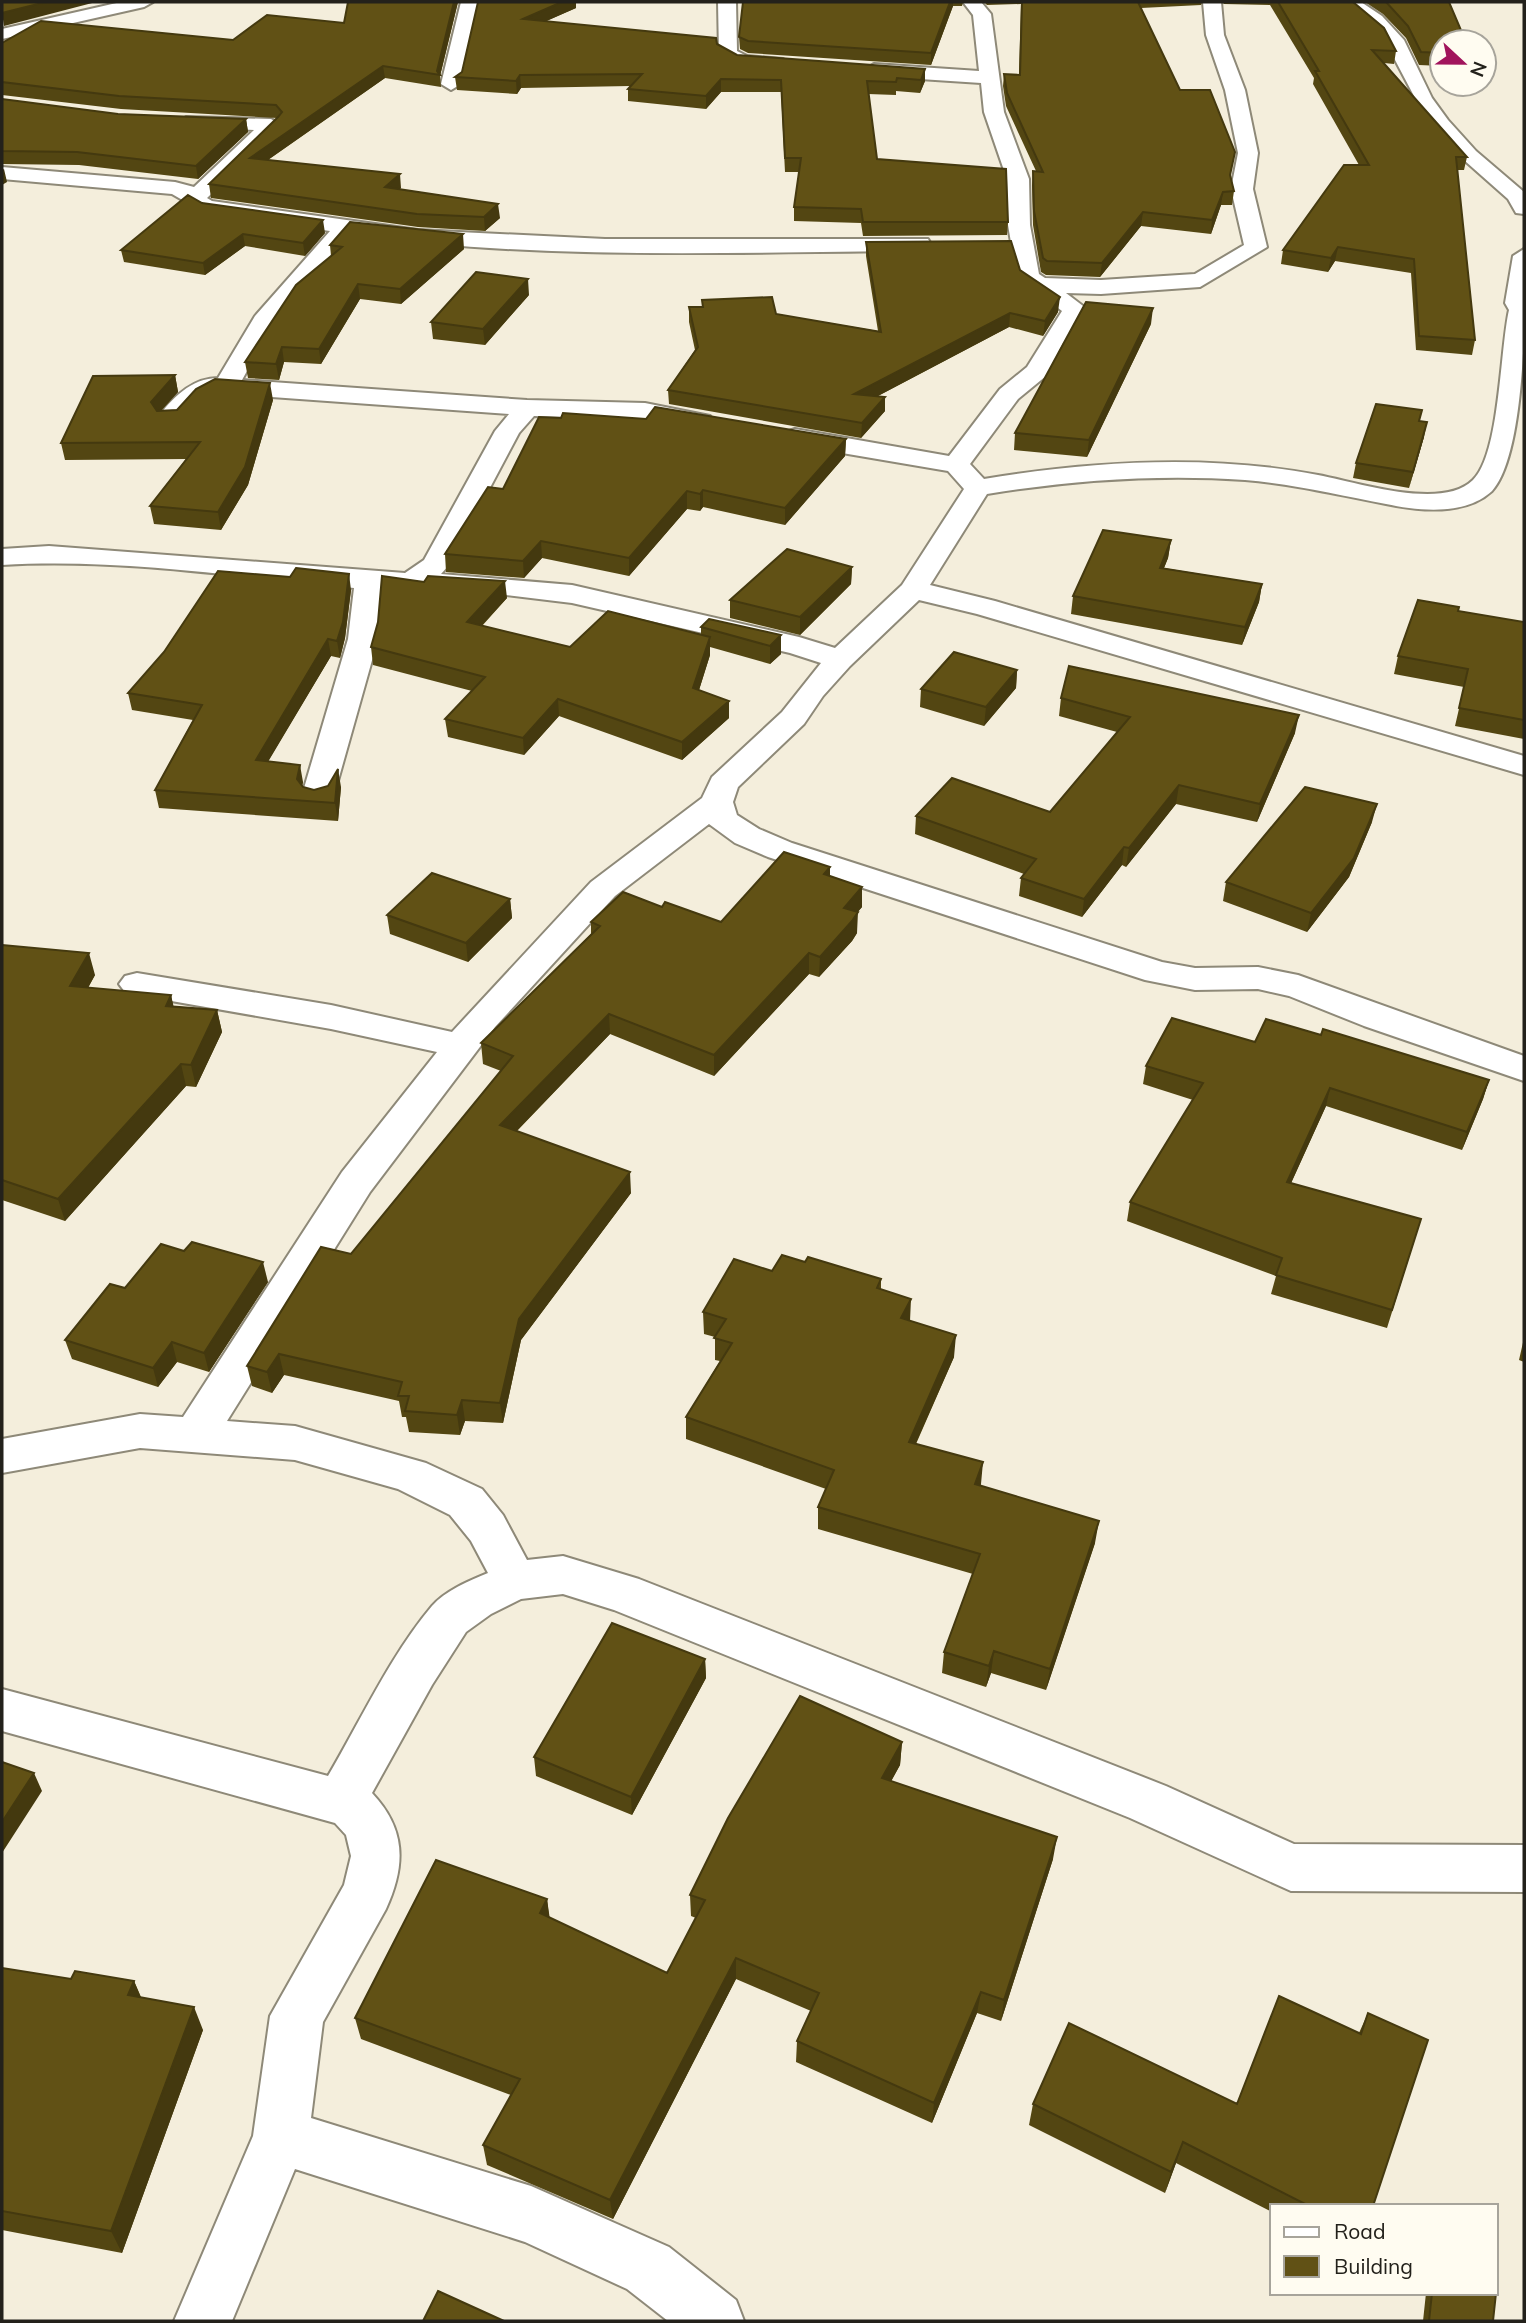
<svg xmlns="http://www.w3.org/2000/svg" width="1526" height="2323" viewBox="0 0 1526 2323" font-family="Mulish,sans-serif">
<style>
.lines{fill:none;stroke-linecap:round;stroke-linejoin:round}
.street-casing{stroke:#8e8978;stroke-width:4}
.street{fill:#fff;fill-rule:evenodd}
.wall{fill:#534612}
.shaded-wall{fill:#44390f}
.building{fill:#615115;stroke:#44390f;stroke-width:2}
</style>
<rect width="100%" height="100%" fill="#f4eedc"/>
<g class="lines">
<defs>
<path id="street" d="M121 2H153L144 7 2 39V29Z
M461 2H479L461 84 451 90 441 84Z
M718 2H736L737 51 747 56 783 59 785 63 783 67C764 72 732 69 719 54Z
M963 2H981L991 14 1004 112 1029 179 1030 225 1039 274 1045 278 1101 280 1195 274 1244 245 1231 189 1238 153 1225 90 1206 35 1203 2H1221L1224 35 1245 90 1258 153 1253 189 1267 247 1200 287 1101 294 1066 293 1087 309 1063 343 1046 376 1018 399 970 464 984 479C1094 461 1208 454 1318 475 1357 482 1442 511 1473 480 1500 454 1500 349 1509 310L1505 303 1513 256 1524 249C1526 304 1526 453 1492 491 1465 516 1419 511 1386 504 1339 495 1293 484 1245 480 1159 474 1073 480 987 494L930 585 995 601 1524 756V775L977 614 919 600 850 666 823 696 804 724 738 787 733 802 737 815 759 829 792 843 1162 962 1195 968 1258 967 1298 975 1524 1056V1081L1364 1026 1289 996 1258 989 1195 990 1145 980 768 857 735 843 709 824 615 896 495 1027 370 1192 227 1421 295 1426 426 1463 482 1489 503 1515 527 1560 563 1556 639 1579 1166 1786 1294 1844 1524 1845V1892L1291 1891 1130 1818 614 1610 563 1594 521 1599 491 1614 466 1632 432 1685 372 1793C406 1829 406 1865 386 1909L323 2022 311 2118 531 2186 669 2247 736 2300 744 2321H668L627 2289 525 2242 295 2169 232 2321H174L253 2136 270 2016 344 1885 351 1856 346 1835 335 1823 2 1731V1689L328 1776C361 1720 390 1656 432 1606 446 1590 469 1581 488 1573L471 1541 450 1515 398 1489 295 1460 140 1448 2 1473V1439L140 1414 183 1417 342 1172 437 1052 331 1029 137 995 125 992 119 984 125 976 137 973 331 1005 452 1032 591 882 702 798 712 777 782 712 821 663 790 653 572 603 473 591 382 590 378 639 334 795 329 802 318 805 307 802 302 795 348 639 354 588C238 577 119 558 2 565V549L49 546 405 573 424 560 495 431 509 414 217 393 197 404 178 425H160L156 420C171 399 191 378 218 378L255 316 330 231 205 213 172 194 2 179V167L175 182 194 187 254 130 193 127 183 121 186 117 271 119 281 125 278 129 207 198 212 201 418 230 605 239H928L931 244 920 251C731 252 539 261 351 234L273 324 242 380 527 400 645 403 710 416 714 421 710 426 701 429 645 419 534 416 519 433 449 565 441 574 572 585 799 637 835 648 902 585 964 489 948 471 795 445 786 442 782 437 786 432 795 429 949 456 1000 389 1027 367 1062 311 1017 277 1008 225 1007 179 984 112 981 83 874 76 864 70 874 64 979 71 973 15Z
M1340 2H1361L1382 16 1404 40 1432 98 1448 120 1476 151 1524 192V214L1516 213 1508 199 1456 153 1424 115 1384 39Z"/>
</defs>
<use href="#street" class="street-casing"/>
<use href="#street" class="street"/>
</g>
<path class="wall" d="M348 2H458L440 76 441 87 385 78 268 160 401 188 399 189 500 218 485 231 418 227 211 198 209 184 277 118 121 109 2 95V43L233 40 344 23Z
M478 2 576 8 546 21 717 44 737 55 925 69V81L920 93 896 91V95L868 94 877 159 1008 222 1007 235 863 236 861 223 794 221V207L799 172H785L781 92H721L706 109 628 101V89L630 86 521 88 517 94 457 90 455 77 462 72Z
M743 2H963L962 6H953L931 65 748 53 740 49 739 37Z
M984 2H1202L1201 5 1141 8 1180 90 1231 177 1234 191 1232 205H1221L1211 234 1141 226 1100 277 1046 275 1041 272 1033 225 1032 185 1033 171H1036L1006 106 1003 86 1004 74 1019 75 1021 4 987 5Z
M1222 2H1353L1396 51 1394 64 1384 63 1467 157 1464 170H1457L1475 340 1472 355 1416 350 1411 273 1335 261 1328 272 1281 264 1283 250 1359 165 1313 84 1314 78 1270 5 1224 4Z
M1365 2H1449L1442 42V66L1419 65 1406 38 1383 14Z
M2 99 118 114 246 119 248 132 198 179 79 165 2 164V167Z
M202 203 325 233 305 256 245 246 205 275 124 262 121 250Z
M866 242 1020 270 1058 312 1043 336 1009 327 878 396 885 397V411L861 438 669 404 668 390 695 350 689 322V307H702V300L776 314 878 331 866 256Z
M330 245 464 249 401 304 360 299 321 364 284 362 279 380 248 378 245 362 331 256Z
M529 295 485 345 433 339 431 322Z
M1151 324 1087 457 1014 450 1015 433Z
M175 375 178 392 161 411 273 400 248 485 221 530 154 524 150 506 186 459 65 460 61 443Z
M1420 421 1424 437 1409 488 1353 478 1356 463Z
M846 439 845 456 785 525 703 507 700 511 687 509 629 576 542 558 524 578 446 572 445 554 503 489Z
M1171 540 1168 558 1164 568 1262 584 1259 602 1242 645 1071 614 1073 596Z
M852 567 851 584 800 635 730 618V600Z
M424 582 507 598 482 626 570 647 701 635V627L781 635V654L770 664 710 647V655L699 690 729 701V718L682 760 559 716 524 755 448 737 445 719 472 691 373 665 371 647Z
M351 590 345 638 340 658 331 656 268 761 303 782 302 786 303 787 314 790 341 787 338 821 159 808 155 790 193 720 132 710 128 693Z
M1524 622V739L1455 726 1464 687 1394 674 1398 656Z
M1017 670 1016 688 984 726 920 707 921 689Z
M1061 698 1295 733 1257 822 1176 804 1126 867 1122 865 1082 917 1019 896 1021 878 1024 874 915 834 916 816 1050 812 1117 732 1059 716Z
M1372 822 1349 877 1307 932 1223 901 1226 882Z
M830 867V876L862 887V907L857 912V933L852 941 819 977 809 974 714 1076 610 1034 517 1131 631 1193 521 1340 503 1423 465 1421 460 1435 409 1432 406 1417H402L399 1401 284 1375 272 1393 252 1386 247 1366 351 1254 501 1071 483 1064 481 1043 591 934V922L662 907 721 922Z
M510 899 512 918 468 962 390 934 387 915Z
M2 945 95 975 88 988 171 995 173 1006 217 1010 222 1032 196 1087 186 1086 65 1221 2 1200Z
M1321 1035 1489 1080 1483 1099 1462 1150 1326 1106 1291 1183 1421 1219 1387 1328 1271 1294 1276 1276 1127 1221 1130 1202 1193 1100 1143 1084 1146 1066 1255 1042Z
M805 1262 881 1279V1289L910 1321 954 1357 916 1444 981 1484 980 1486 1095 1543 1046 1690 991 1673 986 1687 942 1673 944 1652 973 1574 818 1529V1507L826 1489 686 1439V1417L720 1361 715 1360V1337L704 1334 703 1312 772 1271Z
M268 1282 209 1372 177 1362 158 1387 72 1359 65 1340 125 1288Z
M1524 1338V1362L1519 1360Z
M705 1659 706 1678 632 1815 536 1776 534 1757Z
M902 1742 900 1765 891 1781 1053 1859 1001 2021 977 2013 932 2123 796 2062 797 2041 811 2011 736 1979 613 2219 487 2165 483 2145 511 2095 361 2039 355 2018 547 1899 549 1917 667 1973 696 1918 691 1916 690 1895Z
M2 1968 71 1979 134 1981 141 1997 203 2030 122 2253 2 2230Z
M1368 2013 1373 2206H1272V2212L1176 2163 1165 2193 1029 2125 1033 2104H1237L1359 2033Z
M1426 2293H1496L1493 2321H1423Z"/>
<path class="shaded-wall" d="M46 2H96L4 26 2 13Z
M454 2H458L440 76 437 71Z
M562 2H576V8L524 31 523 19Z
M950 2H953V6L931 65V53Z
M383 66 385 78 252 171 250 158Z
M925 69V81L920 93 921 80Z
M520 75 521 88 517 94 516 81Z
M721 79V92L706 109V96Z
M246 119 248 132 198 179 196 166Z
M4 169 7 182 2 185V170Z
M400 174 401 188 387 201 385 187Z
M1223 192 1221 205 1211 234 1212 220Z
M498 204 500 218 485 231 484 217Z
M1143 212 1141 226 1100 277 1102 263Z
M323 220 325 233 305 256 303 243Z
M243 234 245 246 205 275 203 263Z
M463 234 464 249 401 304 400 289Z
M1338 247 1335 261 1328 272 1331 258Z
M528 279 529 295 485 345 483 329Z
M358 284 360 299 321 364 319 349Z
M1060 297 1058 312 1043 336 1045 321Z
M1153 308 1151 324 1087 457 1089 440Z
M1010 313 1009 327 853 409 854 394Z
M282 347 284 362 279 380 276 364Z
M175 375 178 392 154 418 151 402Z
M270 383 273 400 248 485 221 530 218 512Z
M885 397V411L861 438 862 423Z
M1427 422 1424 437 1409 488 1413 472Z
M846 439 845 456 785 525V508Z
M703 490V507L700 511V494Z
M687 491V509L629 576V558Z
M1171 540 1168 558 1157 585 1160 568Z
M541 541 542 558 524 578 523 561Z
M852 567 851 584 800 635V617Z
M349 574 351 590 345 638 340 658 337 641Z
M505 581 507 598 469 639 467 622Z
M1262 584 1259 602 1242 645 1245 627Z
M781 635V654L770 664V646Z
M710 637V655L694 706 693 688Z
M328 639 331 656 259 777 256 760Z
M1017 670 1016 688 984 726 986 707Z
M558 699 559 716 524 755 523 738Z
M729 701V718L682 760V742Z
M1299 715 1295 733 1257 822 1260 804Z
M300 765 303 782 300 797 297 779Z
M338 769 341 787 338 821 335 803Z
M1179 785 1176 804 1126 867 1129 848Z
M1377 804 1372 822 1349 877 1307 932 1311 913Z
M1124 847 1122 865 1082 917 1084 899Z
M830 867V887L824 874Z
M862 887V907L844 929V908Z
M510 899 512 918 468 962 466 943Z
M858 912 857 933 852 941 819 977 820 957Z
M89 953 95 975 76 1009 70 986Z
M809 953V974L714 1076V1055Z
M171 995 176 1017 166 1006Z
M217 1010 222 1032 196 1087 191 1065Z
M609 1014 610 1034 502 1146 500 1125Z
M181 1064 186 1086 65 1221 58 1199Z
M1489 1080 1483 1099 1462 1150 1467 1132Z
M1330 1088 1326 1106 1283 1201 1287 1182Z
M630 1172 631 1193 521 1340 503 1423 500 1403 519 1319Z
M263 1262 268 1282 209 1372 204 1353Z
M911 1299 910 1321 901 1318Z
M956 1335 954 1357 907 1463 909 1442Z
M172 1342 177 1362 158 1387 153 1368Z
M279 1354 284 1375 272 1393 267 1372Z
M462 1400 465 1421 460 1435 457 1415Z
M983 1462 981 1484 973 1506 975 1484Z
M1099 1521 1095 1543 1046 1690 1050 1669Z
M994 1651 991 1673 986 1687 989 1666Z
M705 1659 706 1678 632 1815 631 1797Z
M902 1742 900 1765 881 1800 882 1778Z
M34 1773 42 1791 2 1853V1822Z
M1057 1837 1053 1859 1001 2021 1004 2000Z
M547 1899 550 1920 540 1913Z
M736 1958V1979L613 2219 610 2200Z
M134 1981 144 2005 128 1995Z
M981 1992 977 2013 932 2123 934 2103Z
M194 2007 203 2030 122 2253 111 2231Z
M1183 2142 1176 2163 1165 2193 1171 2172Z"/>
<path class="building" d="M2 2H46L2 13Z
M348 2H454L437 71 440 75 383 66 250 158 400 174 385 187 498 204 484 217 417 214 209 184 278 117 282 112 276 105 119 96 2 82V43L41 21 233 40 267 15 344 23Z
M478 2H562L523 19 716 38 717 44 737 55 925 69 921 80 897 78 896 82 867 81 877 159 1006 169 1008 222H863L861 209 794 207 801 158H785L781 80 721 79 706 96 628 89 642 74 520 75 516 81 455 77 462 72Z
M743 2H950L931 53 748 41 739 37Z
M1022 2H1138L1180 90H1210L1235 152 1230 175 1234 191 1223 192 1212 220 1143 212 1102 263 1047 261 1043 258 1034 211 1033 171 1043 172 1007 93 1004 74 1020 75Z
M1278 2H1353L1384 28 1396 51 1372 50 1467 157H1456L1475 340 1419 336 1414 259 1338 247 1331 258 1283 250 1344 165H1369L1315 71H1319Z
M1386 2H1449L1466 42H1442V53L1421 52 1408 26Z
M2 99 118 114 246 119 196 166 77 152 2 151Z
M188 195 202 203 323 220 303 243 243 234 203 263 121 250Z
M350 222 463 234 400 289 358 284 319 349 282 347 276 364 245 362 296 285 342 247 330 245Z
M1011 241 1020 270 1060 297 1045 321 1010 313 854 394 885 397 862 423 668 390 698 347 689 307H703L702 300 772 297 776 314 881 332 866 242Z
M476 272 528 279 483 329 431 322Z
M1086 302 1153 308 1089 440 1015 433Z
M175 375 151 402 157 411 177 410 196 389 215 379 270 383 245 467 218 512 150 506 200 442 61 443 93 376Z
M1376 404 1422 410 1419 421 1427 422 1413 472 1356 463Z
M655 407 846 439 785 508 703 490 700 494 687 491 629 558 541 541 523 561 445 554 488 487 503 489 539 417 561 418 563 413 646 419Z
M1103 530 1171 540 1160 568 1262 584 1245 627 1073 596Z
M787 549 852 567 800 617 730 600Z
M296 568 349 574 343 622 337 641 328 639 256 760 300 765 297 779 303 787 314 790 328 786 338 769 335 803 155 790 202 705 128 693 164 652 218 571 290 577Z
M382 576 424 582 428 576 505 581 467 622 570 647 608 611 710 637 693 688 729 701 682 742 558 699 523 738 445 719 485 677 371 647 378 622Z
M1418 600 1459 607 1458 611 1524 622V720L1459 708 1468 669 1398 656Z
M709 619 781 635 770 646 701 627Z
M954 652 1017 670 986 707 921 689Z
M1069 666 1299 715 1260 804 1179 785 1129 848 1124 847 1084 899 1021 878 1036 859 916 816 952 778 1050 812 1130 717 1061 698Z
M1305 787 1377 804 1354 858 1311 913 1226 882Z
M784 852 830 867 824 874 862 887 844 908 858 912 852 921 820 957 809 953 714 1055 609 1014 500 1125 630 1172 519 1319 500 1403 462 1400 457 1415 405 1411 409 1396H398L402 1382 279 1354 267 1372 247 1366 321 1247 351 1254 513 1056 481 1043 600 926 591 922 623 892 662 907 665 902 721 922Z
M432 873 510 899 466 943 387 915Z
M2 945 89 953 70 986 171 995 166 1006 217 1010 191 1065 181 1064 58 1199 2 1180Z
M1172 1018 1255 1042 1266 1019 1321 1035 1323 1029 1489 1080 1467 1132 1330 1088 1287 1182 1421 1219 1392 1310 1276 1275 1282 1258 1130 1202 1203 1083 1146 1066Z
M192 1242 263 1262 204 1353 172 1342 153 1368 65 1340 110 1284 125 1288 161 1244 184 1251Z
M782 1255 805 1262 808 1257 881 1279 877 1288 911 1299 901 1318 956 1335 909 1442 983 1462 975 1484 1099 1521 1050 1669 994 1651 989 1666 944 1652 980 1554 818 1507 834 1470 686 1417 732 1343 714 1338 726 1319 703 1312 734 1259 772 1271Z
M612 1623 705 1659 631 1797 534 1757Z
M800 1696 902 1742 882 1778 1057 1837 1004 2000 981 1992 934 2103 797 2041 819 1993 736 1958 610 2200 483 2145 520 2079 355 2018 436 1860 547 1899 540 1913 667 1973 705 1900 690 1895 728 1818Z
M2 1762 34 1773 2 1822Z
M2 1968 71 1979 75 1971 134 1981 128 1995 194 2007 111 2231 2 2211Z
M1279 1996 1361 2034 1368 2013 1428 2040 1373 2206H1309L1183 2142 1171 2172 1033 2104 1069 2023 1237 2104Z
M438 2291 504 2321H423Z
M1432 2293H1496L1493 2321H1429Z"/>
<rect width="1526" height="2323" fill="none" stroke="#23211b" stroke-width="7"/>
<rect x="1270" y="2204" width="228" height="91" fill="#fffcf1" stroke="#a7a49b" stroke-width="2"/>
<rect x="1284" y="2227" width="35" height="10" fill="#ffffff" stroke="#a7a49b" stroke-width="2"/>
<text x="1334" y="2239" font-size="21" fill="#23211b">Road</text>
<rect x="1284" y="2256" width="35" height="21" fill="#615115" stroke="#a7a49b" stroke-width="2"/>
<text x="1334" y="2274" font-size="21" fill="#23211b">Building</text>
<g transform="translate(1463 63) rotate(112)"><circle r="33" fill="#fffcf1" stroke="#a7a49b" stroke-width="2"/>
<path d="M0-5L12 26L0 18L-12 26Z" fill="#a1145c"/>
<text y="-10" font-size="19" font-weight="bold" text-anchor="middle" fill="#23211b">N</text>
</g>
</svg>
